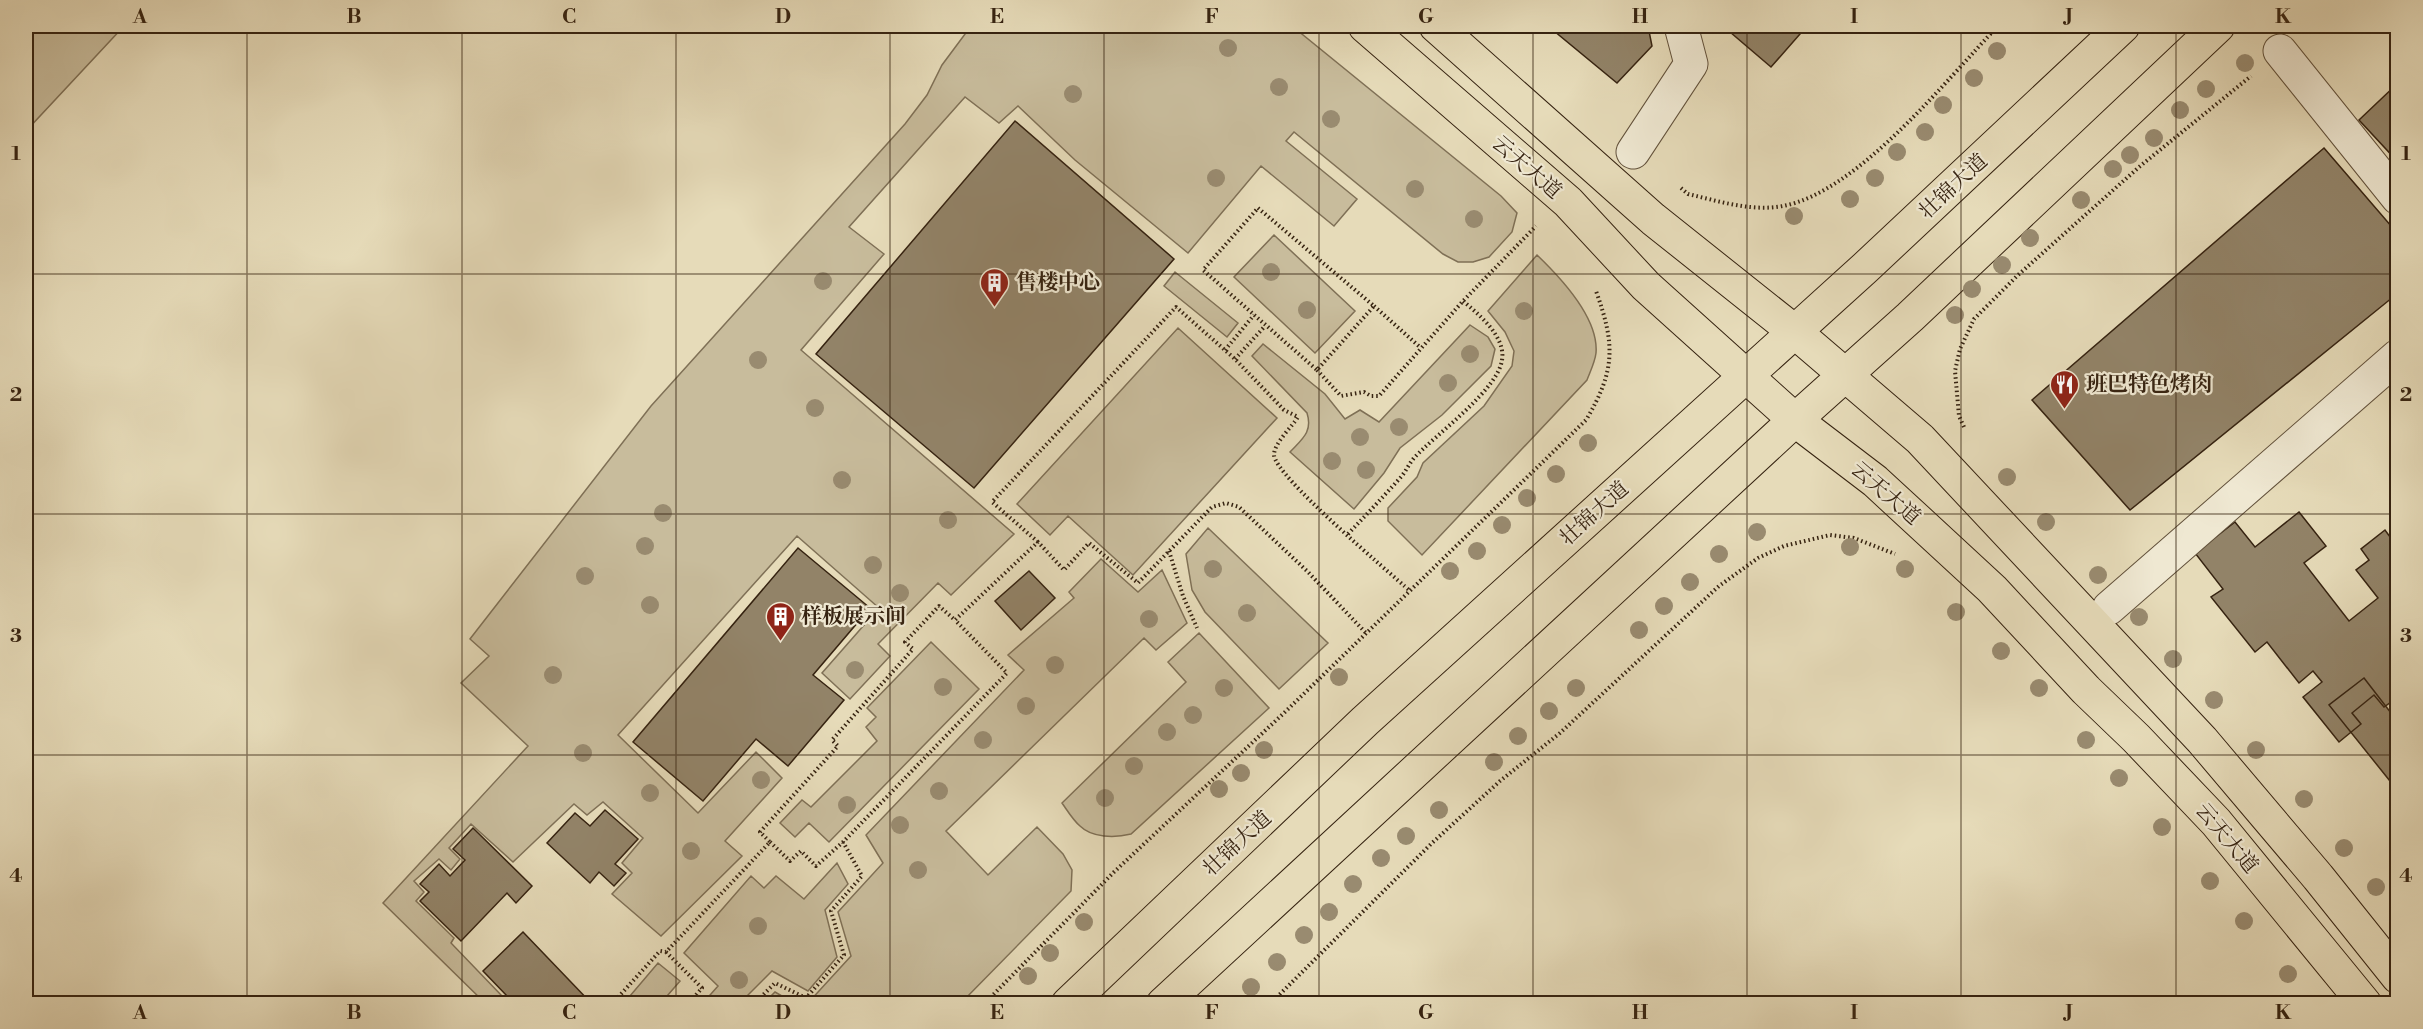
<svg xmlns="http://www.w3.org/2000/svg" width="2423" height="1029" viewBox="0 0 2423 1029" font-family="'Libre Bodoni','Noto Serif SC',serif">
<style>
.green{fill:#c8bc9c;stroke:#7f7056;stroke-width:1.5}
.building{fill:#928368;stroke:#362311;stroke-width:1.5}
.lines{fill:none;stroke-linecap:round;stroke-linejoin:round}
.minor-casing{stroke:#62513b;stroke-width:35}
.major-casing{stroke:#362311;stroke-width:35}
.path{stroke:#362311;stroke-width:4;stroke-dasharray:1.5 3;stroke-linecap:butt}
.minor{stroke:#efe8d2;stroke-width:33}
.major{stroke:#e6dbb9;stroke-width:33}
.tree{fill:#998b70}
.grid{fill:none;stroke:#362311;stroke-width:1.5;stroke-opacity:0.55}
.labels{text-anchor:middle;stroke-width:4.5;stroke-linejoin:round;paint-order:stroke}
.street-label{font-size:21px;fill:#362311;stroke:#efe8d2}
.poi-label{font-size:21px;font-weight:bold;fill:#362311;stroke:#efe8d2;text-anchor:start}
.neatline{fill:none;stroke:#362311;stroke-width:2}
.grid-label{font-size:20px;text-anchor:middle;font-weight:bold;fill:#362311}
</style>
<rect width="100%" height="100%" fill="#e6dbb9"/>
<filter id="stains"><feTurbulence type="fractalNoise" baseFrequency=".00333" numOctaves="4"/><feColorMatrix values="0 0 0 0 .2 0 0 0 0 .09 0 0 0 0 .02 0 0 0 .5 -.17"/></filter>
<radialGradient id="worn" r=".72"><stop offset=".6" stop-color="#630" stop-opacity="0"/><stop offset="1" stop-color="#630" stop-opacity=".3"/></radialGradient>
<path class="green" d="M26 26H124L26 131Z
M971 26H1292L1501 196 1517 213 1512 232 1489 257 1473 262H1458L1443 254 1294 132 1286 141 1357 199 1334 226 1261 166 1188 253 1075 160 1018 106 999 123 965 97 849 227 884 254 801 350 1014 534 951 595 938 583 878 644 890 656 850 699 822 673 879 608 797 536 618 735 698 813 756 752 782 778 725 841 742 856 661 936 612 894 632 873 622 863 643 838 603 802 587 815 574 804 513 862 471 824 449 848 460 859 451 870 439 859 414 881 424 892 416 901 454 938 451 943 502 996 496 1003H485L383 903 528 746 461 683 489 656 470 639 651 406 905 124 927 95 942 65Z
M1274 235 1355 311 1315 353 1234 277Z
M1537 255C1560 277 1599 318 1596 353 1595 362 1590 372 1587 380L1422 555 1388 521V508L1417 477 1423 463 1484 406 1512 366 1514 351 1505 332 1488 311Z
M1175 272 1238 323 1227 337 1164 286Z
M1470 325 1488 337 1495 349 1491 366 1442 415 1400 448 1384 473 1354 509 1290 452C1302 439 1313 432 1307 413L1252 356 1263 344 1325 394 1345 419 1360 410 1379 422Z
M1178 328 1277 418 1133 575 1068 516 1050 535 1017 504Z
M1208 528 1328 643 1279 689 1205 612 1192 590 1186 554Z
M1101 559 1138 592 1162 570 1187 623 1156 650 1144 638 946 831 988 875 1037 827 1063 854 1072 870 1071 891 961 1003H808L851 956 838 912 883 863 866 835 1024 670 1008 655 1074 598 1069 592Z
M1199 633 1269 708 1131 834C1115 838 1092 838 1080 826 1073 820 1067 810 1062 803L1186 682 1168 662Z
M931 642 979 689 829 842 809 823 795 837 780 823 802 800 811 807 877 741 866 727 876 717 867 708Z
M837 863 848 884 825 910 837 957 808 991 772 971 740 1003H703L718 986 684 953 751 876 764 888 776 876 804 899Z
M658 963 680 981 661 1003H624Z
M775 992 794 1003H764Z"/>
<path class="building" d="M1548 26H1648L1652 46 1617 83Z
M1723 26H1807L1771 67Z
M2398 83V162L2359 120Z
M1015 121 1174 259 974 488 816 354Z
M2324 148 2398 234V293L2130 510 2032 400Z
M2299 512 2326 546 2304 563 2349 621 2378 598 2356 570 2369 560 2361 549 2385 530 2393 541 2398 538V677L2394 680 2398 685V697L2384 707 2374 695 2352 713 2361 724 2339 742 2303 697 2322 682 2313 671 2299 683 2267 642 2255 652 2211 597 2223 589 2195 553 2235 522 2255 547Z
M798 548 870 608 813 675 844 700 788 766 756 739 703 801 633 742Z
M1029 571 1055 598 1021 630 995 601Z
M2364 678 2398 722V791L2329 705Z
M605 810 638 839 615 864 626 873 614 886 599 872 590 883 547 843 575 813 590 826Z
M473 828 532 886 516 903 507 893 461 941 420 901 429 892 420 884 439 864 450 876 465 860 453 849Z
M523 932 592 1004H502L508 997 483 971Z"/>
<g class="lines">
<defs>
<path id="minor" d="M2280 51 2398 198
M1633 152 1691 64 1681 26
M2109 608 2398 356"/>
<path id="major" d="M1365 26 1568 202 1646 286 1746 376 1795 420 1875 481 1992 589 2086 690 2136 738 2216 822 2365 1004
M1436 26 1653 219 1795 332 1920 439 2202 740 2318 877 2398 977
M1068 1004 1365 721 1865 268 2123 26
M1163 1004 1795 420 1910 317 2218 26"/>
</defs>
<use href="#minor" class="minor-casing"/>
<use href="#major" class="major-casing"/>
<path class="path" d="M1681 188 1688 194C1718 201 1752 212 1783 206 1858 192 1946 80 1998 26
M1258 208 1374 306 1317 370 1203 270Z
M1374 306 1421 348
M1225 350 1254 315
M1235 359 1265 326
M1317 370 1341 396 1364 392 1371 396H1379L1463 301 1536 226
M1964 427 1959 416 1955 371 1960 349 1974 319 2017 276 2139 167 2251 76
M1348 534C1366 515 1384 496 1401 477 1406 471 1409 464 1414 458 1435 435 1498 390 1502 360 1506 336 1478 314 1463 301
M1038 542 992 502 1176 307 1235 359 1284 410 1298 417C1292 427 1274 443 1274 455 1275 476 1388 571 1410 591
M1169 551 1183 596 1197 628
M770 842 790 861 801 851 816 866 843 842 1007 673 955 620
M666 952 702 988 688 1004
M612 1004 660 951 666 952 770 842 760 832 838 746 832 740 913 649 905 642 939 606 955 620 1038 542 1064 570 1089 543 1138 583 1212 507 1226 503 1239 507 1307 571 1366 633
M754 1004 775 983 806 998 844 955 831 911 862 876 843 842
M984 1004 1114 872 1285 712 1586 420C1616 370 1615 344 1596 291
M1270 1004 1432 843 1500 781 1560 733 1719 586 1758 558 1784 546 1830 535 1854 538 1895 554"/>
<use href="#minor" class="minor"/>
<use href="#major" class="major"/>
</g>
<g class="tree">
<circle cx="1228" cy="48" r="9"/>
<circle cx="1997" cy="51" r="9"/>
<circle cx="2245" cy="63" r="9"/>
<circle cx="1974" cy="78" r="9"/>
<circle cx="1279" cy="87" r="9"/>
<circle cx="2206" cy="89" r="9"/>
<circle cx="1073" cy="94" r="9"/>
<circle cx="1943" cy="105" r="9"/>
<circle cx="2180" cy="110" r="9"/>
<circle cx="1331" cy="119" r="9"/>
<circle cx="1925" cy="132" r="9"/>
<circle cx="2154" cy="138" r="9"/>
<circle cx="1897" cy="152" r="9"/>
<circle cx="2130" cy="155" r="9"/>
<circle cx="2113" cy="169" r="9"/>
<circle cx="1216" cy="178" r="9"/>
<circle cx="1875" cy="178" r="9"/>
<circle cx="1415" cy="189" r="9"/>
<circle cx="1850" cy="199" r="9"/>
<circle cx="2081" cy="200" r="9"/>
<circle cx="1794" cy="216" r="9"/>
<circle cx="1474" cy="219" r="9"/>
<circle cx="2030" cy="238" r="9"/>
<circle cx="2002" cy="265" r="9"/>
<circle cx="1271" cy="272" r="9"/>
<circle cx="823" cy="281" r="9"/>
<circle cx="1972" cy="289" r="9"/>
<circle cx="1307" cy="310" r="9"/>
<circle cx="1524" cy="311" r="9"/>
<circle cx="1955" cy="315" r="9"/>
<circle cx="1470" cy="354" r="9"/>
<circle cx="758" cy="360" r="9"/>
<circle cx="1448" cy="383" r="9"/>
<circle cx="815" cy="408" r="9"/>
<circle cx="1399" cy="427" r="9"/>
<circle cx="1360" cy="437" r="9"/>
<circle cx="1588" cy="443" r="9"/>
<circle cx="1332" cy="461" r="9"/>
<circle cx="1366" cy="470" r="9"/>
<circle cx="1556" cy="474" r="9"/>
<circle cx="2007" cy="477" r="9"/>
<circle cx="842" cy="480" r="9"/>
<circle cx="1527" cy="498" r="9"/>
<circle cx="663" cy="513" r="9"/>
<circle cx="948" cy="520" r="9"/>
<circle cx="2046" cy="522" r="9"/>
<circle cx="1502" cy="525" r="9"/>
<circle cx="1757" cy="532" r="9"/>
<circle cx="645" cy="546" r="9"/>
<circle cx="1850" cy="547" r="9"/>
<circle cx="1477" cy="551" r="9"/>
<circle cx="1719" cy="554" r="9"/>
<circle cx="873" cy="565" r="9"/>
<circle cx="1213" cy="569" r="9"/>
<circle cx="1905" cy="569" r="9"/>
<circle cx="1450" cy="571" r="9"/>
<circle cx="2098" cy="575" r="9"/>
<circle cx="585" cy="576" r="9"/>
<circle cx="1690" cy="582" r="9"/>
<circle cx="900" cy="593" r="9"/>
<circle cx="650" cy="605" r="9"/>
<circle cx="1664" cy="606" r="9"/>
<circle cx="1956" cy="612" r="9"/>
<circle cx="1247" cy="613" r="9"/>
<circle cx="2139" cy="617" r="9"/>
<circle cx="1149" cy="619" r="9"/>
<circle cx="1639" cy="630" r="9"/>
<circle cx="2001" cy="651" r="9"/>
<circle cx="2173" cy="659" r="9"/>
<circle cx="1055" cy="665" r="9"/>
<circle cx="855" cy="670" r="9"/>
<circle cx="553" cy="675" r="9"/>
<circle cx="1339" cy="677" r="9"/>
<circle cx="943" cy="687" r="9"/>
<circle cx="1224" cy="688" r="9"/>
<circle cx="1576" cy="688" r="9"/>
<circle cx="2039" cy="688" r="9"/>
<circle cx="2214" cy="700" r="9"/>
<circle cx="1026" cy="706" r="9"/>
<circle cx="1549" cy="711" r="9"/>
<circle cx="1193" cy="715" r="9"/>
<circle cx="1167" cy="732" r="9"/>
<circle cx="1518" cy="736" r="9"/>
<circle cx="983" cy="740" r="9"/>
<circle cx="2086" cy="740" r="9"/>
<circle cx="1264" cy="750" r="9"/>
<circle cx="2256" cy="750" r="9"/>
<circle cx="583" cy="753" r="9"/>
<circle cx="1494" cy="762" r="9"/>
<circle cx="1134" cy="766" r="9"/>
<circle cx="1241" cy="773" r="9"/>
<circle cx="2119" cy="778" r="9"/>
<circle cx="761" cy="780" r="9"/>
<circle cx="1219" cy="789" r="9"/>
<circle cx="939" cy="791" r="9"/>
<circle cx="650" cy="793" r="9"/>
<circle cx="1105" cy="798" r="9"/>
<circle cx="2304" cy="799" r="9"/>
<circle cx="847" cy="805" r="9"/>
<circle cx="1439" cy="810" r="9"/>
<circle cx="900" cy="825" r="9"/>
<circle cx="2162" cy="827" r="9"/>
<circle cx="1406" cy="836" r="9"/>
<circle cx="2344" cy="848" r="9"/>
<circle cx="691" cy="851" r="9"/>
<circle cx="1381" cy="858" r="9"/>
<circle cx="918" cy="870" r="9"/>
<circle cx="2210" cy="881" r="9"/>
<circle cx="1353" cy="884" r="9"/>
<circle cx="2376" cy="887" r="9"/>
<circle cx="1329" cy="912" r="9"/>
<circle cx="2244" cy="921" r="9"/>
<circle cx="1084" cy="922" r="9"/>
<circle cx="758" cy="926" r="9"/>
<circle cx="1304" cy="935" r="9"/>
<circle cx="1050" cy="953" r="9"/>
<circle cx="1277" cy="962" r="9"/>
<circle cx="2288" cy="974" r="9"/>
<circle cx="1028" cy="976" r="9"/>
<circle cx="739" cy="980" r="9"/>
<circle cx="1251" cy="987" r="9"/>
</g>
<path class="grid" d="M247 26V1004M462 26V1004M676 26V1004M890 26V1004M1104 26V1004M1319 26V1004M1533 26V1004M1747 26V1004M1961 26V1004M2176 26V1004M26 274H2398M26 514H2398M26 755H2398"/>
<defs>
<symbol id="building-pin" viewBox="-11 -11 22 30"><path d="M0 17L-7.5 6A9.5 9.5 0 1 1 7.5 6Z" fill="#8f2418" stroke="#efe8d2"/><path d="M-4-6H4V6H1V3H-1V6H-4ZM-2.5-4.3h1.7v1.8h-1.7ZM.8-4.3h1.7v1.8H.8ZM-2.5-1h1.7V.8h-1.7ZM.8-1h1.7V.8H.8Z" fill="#fff"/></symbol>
<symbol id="restaurant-pin" viewBox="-11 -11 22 30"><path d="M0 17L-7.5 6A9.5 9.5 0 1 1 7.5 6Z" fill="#8f2418" stroke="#efe8d2"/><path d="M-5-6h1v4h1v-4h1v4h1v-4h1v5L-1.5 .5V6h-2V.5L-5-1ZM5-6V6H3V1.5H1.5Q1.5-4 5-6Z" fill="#fff"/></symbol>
</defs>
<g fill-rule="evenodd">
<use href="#building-pin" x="978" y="266" width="33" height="45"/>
<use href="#restaurant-pin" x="2048" y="368" width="33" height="45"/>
<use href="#building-pin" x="764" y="600" width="33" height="45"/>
</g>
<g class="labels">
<g class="street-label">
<text transform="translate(1527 167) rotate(41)" y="7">云天大道</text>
<text transform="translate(1953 186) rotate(-43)" y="7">壮锦大道</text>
<text transform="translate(1886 493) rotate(41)" y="7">云天大道</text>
<text transform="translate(1594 513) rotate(-42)" y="7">壮锦大道</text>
<text transform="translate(2227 838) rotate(50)" y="7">云天大道</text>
<text transform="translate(1237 843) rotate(-43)" y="7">壮锦大道</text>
</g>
<g class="poi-label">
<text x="1016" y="289">售楼中心</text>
<text x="2086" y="391">班巴特色烤肉</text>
<text x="801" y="623">样板展示间</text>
</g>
</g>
<rect width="2423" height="1029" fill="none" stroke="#e6dbb9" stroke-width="66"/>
<rect x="33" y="33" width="2357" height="963" class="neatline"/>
<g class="grid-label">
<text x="140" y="23">A</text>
<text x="354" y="23">B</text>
<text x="569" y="23">C</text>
<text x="783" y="23">D</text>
<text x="997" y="23">E</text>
<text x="1212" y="23">F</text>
<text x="1426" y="23">G</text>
<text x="1640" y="23">H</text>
<text x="1854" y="23">I</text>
<text x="2069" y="23">J</text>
<text x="2283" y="23">K</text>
<text x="16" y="160">1</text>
<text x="2406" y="160">1</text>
<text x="16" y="401">2</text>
<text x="2406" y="401">2</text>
<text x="16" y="642">3</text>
<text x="2406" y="642">3</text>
<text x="16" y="882">4</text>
<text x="2406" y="882">4</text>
<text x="140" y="1019">A</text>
<text x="354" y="1019">B</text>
<text x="569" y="1019">C</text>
<text x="783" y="1019">D</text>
<text x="997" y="1019">E</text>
<text x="1212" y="1019">F</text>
<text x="1426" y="1019">G</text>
<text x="1640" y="1019">H</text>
<text x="1854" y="1019">I</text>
<text x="2069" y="1019">J</text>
<text x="2283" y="1019">K</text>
</g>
<rect width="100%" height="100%" filter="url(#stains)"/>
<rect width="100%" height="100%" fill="url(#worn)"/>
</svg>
